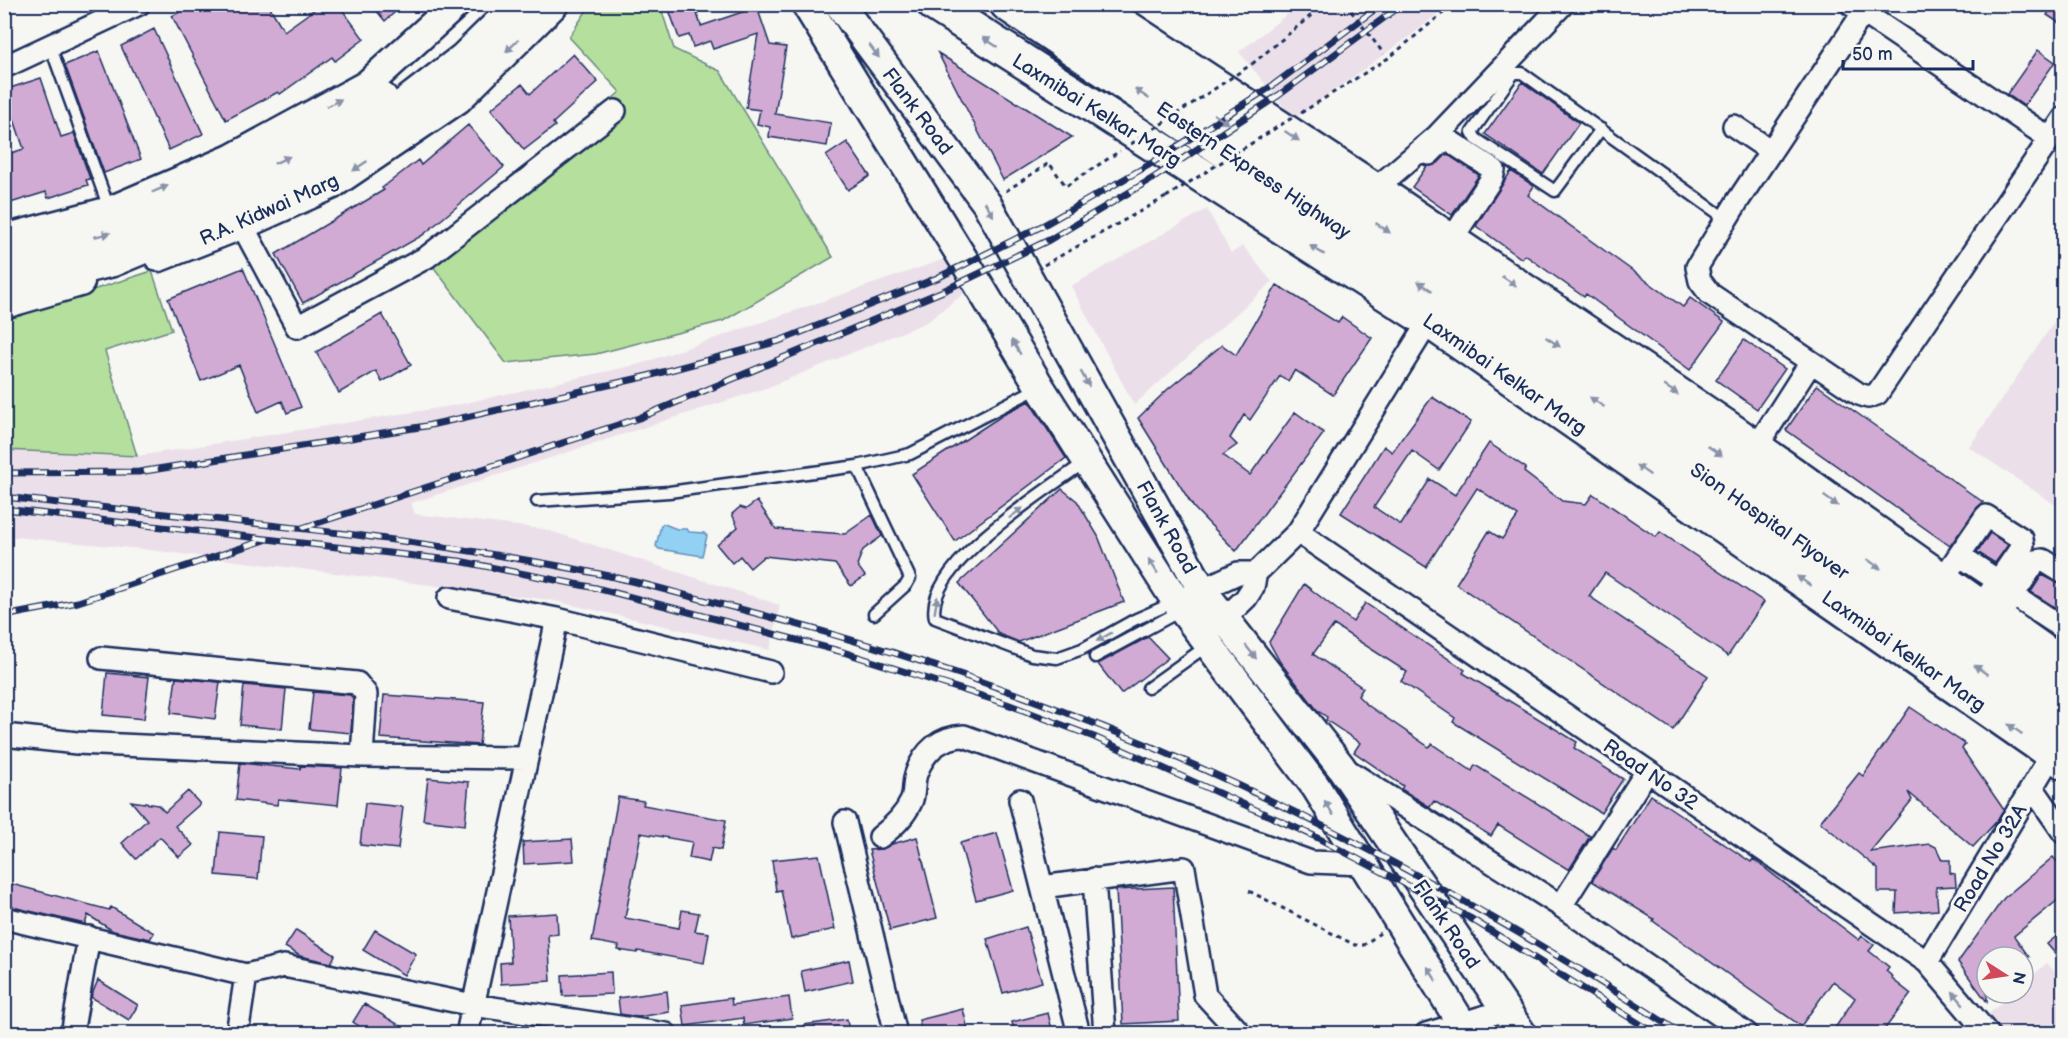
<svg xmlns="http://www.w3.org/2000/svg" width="2068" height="1038" viewBox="0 0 2068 1038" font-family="'Balsamiq Sans',sans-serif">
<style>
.built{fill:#ebe0e9}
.green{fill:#b4df9d;stroke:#68877e;stroke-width:1.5}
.water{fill:#93d1f4;stroke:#6390b8;stroke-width:1.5}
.building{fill:#d1abd3;stroke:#1b2f5e;stroke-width:1.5}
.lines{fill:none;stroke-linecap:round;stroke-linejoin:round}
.lane-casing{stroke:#1b2f5e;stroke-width:15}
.street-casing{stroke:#1b2f5e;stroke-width:26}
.secondary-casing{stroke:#1b2f5e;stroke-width:33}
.primary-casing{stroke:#1b2f5e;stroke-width:38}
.highway-casing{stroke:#1b2f5e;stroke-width:38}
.path{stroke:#1b2f5e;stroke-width:3;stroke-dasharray:4.5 4.5;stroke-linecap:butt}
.lane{stroke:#f6f6f2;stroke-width:10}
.street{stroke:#f6f6f2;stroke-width:21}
.secondary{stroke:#f6f6f2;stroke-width:28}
.primary{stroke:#f6f6f2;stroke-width:33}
.highway{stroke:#f6f6f2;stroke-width:33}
.rail-casing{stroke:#1b2f5e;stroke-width:7}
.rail{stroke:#f6f6f2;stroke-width:4.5;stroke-dasharray:14;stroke-linecap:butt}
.path-bridge{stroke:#1b2f5e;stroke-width:3;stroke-dasharray:4.5 4.5;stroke-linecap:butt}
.oneway{fill:#8892a8}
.labels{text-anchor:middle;stroke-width:6;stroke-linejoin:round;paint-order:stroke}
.street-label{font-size:20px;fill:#1b2f5e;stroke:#f6f6f2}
</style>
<rect width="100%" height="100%" fill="#f6f6f2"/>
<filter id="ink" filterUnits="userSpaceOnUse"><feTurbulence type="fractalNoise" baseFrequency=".0167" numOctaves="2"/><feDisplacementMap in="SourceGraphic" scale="12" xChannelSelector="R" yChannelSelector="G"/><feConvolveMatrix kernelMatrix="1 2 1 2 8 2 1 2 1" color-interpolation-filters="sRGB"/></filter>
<g filter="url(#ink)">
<path class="built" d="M1299 5H1448L1417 31 1294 119 1239 52Z
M1207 209 1231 253 1243 246 1272 282 1134 405 1071 286Z
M945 259 966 292 927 322 766 388 411 503 415 514 544 529 780 605 770 650 550 600 142 549 5 536V450L137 456 457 405 640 364Z
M2063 309V510L1969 447Z
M2047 963 2063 981V1033H2001L1986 1016 2013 993H2023V984Z"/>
<path class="green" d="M591 4 660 5 674 49 720 71 833 257 723 321 596 354 506 363 432 265 444 244 620 92 569 37Z
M152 271 172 330 105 351 137 456 5 450V318Z"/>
<path class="water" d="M664 524 677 529H687L689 532 704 533 707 536 702 556 659 549 656 546 661 525Z"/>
<path class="building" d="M195 4H268L284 31 322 4H338L364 39 335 61 332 57 280 94 278 92 226 120 172 16Z
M371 4H404L385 21Z
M667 4H694L701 26 757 7 770 45 786 47 775 114 831 123 827 146 769 137 770 127 757 124 760 110 746 108 758 34 713 49 710 41 693 47 689 35 679 38Z
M2054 4H2064V26L2047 15Z
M154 29 203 134 169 150 121 46Z
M2038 50 2055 62 2024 106 2007 94Z
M99 51 141 159 104 173 65 65Z
M938 53 1072 137 1003 180Z
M573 54 598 82 553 123 555 126 524 150 491 109 522 84 530 94Z
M41 78 61 137 74 133 90 179 86 180 88 185 48 198 46 192 4 205V155L24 149 4 90Z
M1522 82 1579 123 1543 174 1485 134Z
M468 125 504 167 423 235 303 303 276 254 384 190 382 188 418 160 421 165Z
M847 142 870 176 848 190 826 156Z
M1447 154 1479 175 1452 215 1412 187 1427 166 1438 163Z
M1511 171 1534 186 1528 195 1612 256 1683 307 1690 298 1724 322 1690 370 1586 294 1584 297 1525 255 1522 259 1476 226Z
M243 268 301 407 287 413 282 401 258 412 239 365 201 381 168 299Z
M1277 285 1338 323 1342 317 1372 338 1333 395 1295 370 1288 381 1280 376 1250 420 1244 415 1230 438 1237 445 1223 455 1250 475 1295 412 1324 433 1236 551 1194 508 1138 418 1168 389 1222 345 1236 355Z
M382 314 411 365 382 382 376 371 339 393 316 352Z
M1744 340 1785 369 1757 409 1716 380Z
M1817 385 1983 502 1976 509 1950 546 1786 430Z
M1432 397 1471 422 1439 470 1412 451 1374 507 1401 525 1430 479 1455 495 1489 443 1526 468 1524 472 1562 501 1586 504 1593 494 1656 537 1660 532 1764 602 1728 656 1605 573 1589 596 1708 676 1673 730 1456 584 1489 531 1502 539 1518 516 1477 488 1426 567 1341 513 1384 446 1392 452Z
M1029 401 1066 458 955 541 912 474 1003 415Z
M1062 489 1077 501 1098 536 1124 602 1019 642 999 634 959 583Z
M757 501 776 529 845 534 872 515 882 536 863 550 857 565 865 576 851 586 835 564 764 556 750 568 740 556 732 563 717 545 738 527 732 514 740 507 746 509Z
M1990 533 2008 545 1995 563 1977 552Z
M2042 575 2064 586V613L2031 592Z
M1304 584 1353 622 1365 603 1465 670 1463 673 1577 742 1574 748 1623 779 1601 813 1453 722 1455 718 1401 681 1407 672 1334 625 1313 654 1363 688 1358 696 1366 704 1429 747 1432 744 1472 771 1475 765 1590 836 1569 870 1498 825 1491 836 1434 801 1430 807 1401 789 1403 786 1354 752 1360 743 1326 720 1327 717 1318 711 1280 662 1269 642Z
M1148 637 1168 658 1121 694 1098 664Z
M107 673 149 677 144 719 103 715Z
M176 678 220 682 215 719 171 713Z
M244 685 286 689 282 729 240 725Z
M313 692 350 695 353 698 351 733 309 729Z
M384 695 484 702 479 745 380 738Z
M1910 707 1965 744 1962 749 2004 810 1996 822 1973 847 1908 792 1912 800 1870 852 1930 844 1936 847 1942 860H1950V873L1955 874 1956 886 1936 887 1938 910 1896 913 1897 892H1878V869L1820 822 1859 773 1863 776Z
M240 763 300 769 301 766 342 768 338 805 278 799 277 805 236 800Z
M428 778 469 782 465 825 423 820Z
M188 791 200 804 175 826 193 845 179 857 160 837 136 859 122 843 147 820 131 801 158 805 165 812Z
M1651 795 1751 862 1753 859 1859 940 1862 936 1874 945 1869 951 1889 967 1886 971 1893 977 1892 979 1911 994 1881 1034H1831L1855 998 1833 981 1801 1026 1653 921 1654 919 1592 881 1613 848 1616 850Z
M618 797 644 801 643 805 726 820 721 850 712 848 709 862 689 858 692 842 641 833 625 918 679 928 682 910 699 913 695 931 709 933 704 963 638 951 637 953 618 950 619 946 592 941Z
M365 803 403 807 398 849 360 845Z
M220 832 262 836 258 879 216 875Z
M997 833 1013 890 976 900 960 843Z
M917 837 937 918 890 930 869 850 882 849 892 844Z
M572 839 574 861 524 864 523 842Z
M819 855 835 929 791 939 781 890 776 891 772 860Z
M2053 857 2064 869V895L2014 936 2029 957H1987V1002L1958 962 2004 898Z
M4 882 109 910 111 907 154 933 150 939 113 931 88 915 85 924 4 905Z
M1173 887 1179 1021 1123 1024 1116 890Z
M557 913 558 934 548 935 551 981 501 984 500 963 511 962 508 916Z
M1026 927 1042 982 1003 993 987 939Z
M296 930 335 955 331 963 300 956 285 947Z
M375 930 416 954 404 975 363 950Z
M2064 930V964L2047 944Z
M849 960 853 981 805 992 801 971Z
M611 972 612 994 563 996 562 975Z
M98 980 138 1005 129 1020 91 997Z
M667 991 669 1012 638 1017 620 1014 618 998Z
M789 997 792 1018 744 1025 743 1018 685 1026 682 1005 731 998 732 1005Z
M364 1004 414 1034H371L353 1022Z
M963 1009 969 1034H922L919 1020Z
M1048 1013 1053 1034H1015L1012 1022Z
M847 1019 849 1034H804V1025Z"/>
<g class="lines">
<defs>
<path id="lane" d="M51 48 110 211
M1601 129 1555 191 1476 139 1472 132 1514 73H1522L1726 219
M1085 462C1047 490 923 566 935 618L1032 655 1057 658 1082 649 1134 620 1175 602
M857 466 910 578 906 585 874 614
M537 501 669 492 857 466 910 454 1040 387
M1095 657 1182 610
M1148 688 1208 645"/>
<path id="street" d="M1852 5 2049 138
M1863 13 1737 202 1697 267 1700 281 1710 294 1859 394 1868 397 1877 394 2064 118
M4 67 139 4
M1734 126 1771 151
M1429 154 1441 142 1448 140 1494 170 1492 178 1450 242
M1374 190 1437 136 1563 4
M242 225 297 327 427 257 615 111
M1756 448 1811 362
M1298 532 1927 962 1988 1034
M1959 555 1998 581
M1942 580 1986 516 2022 539 2023 545 1980 607
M1190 595 1238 573H1256
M2013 595 2063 628
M449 598 557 619
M1997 619 2036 561 2043 560 2064 573
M1215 628 1246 598 1253 587 1256 573 1298 532 1429 321
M101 658 357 683 366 694 362 756
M4 735 77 743 362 756 527 758 467 1034
M527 758 557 619 771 672
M1347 770 1561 906 1747 1034
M2032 787 2064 833
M1020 800 1079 1034
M845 822 896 1034
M880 837C893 827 904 817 911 802 915 794 913 783 916 774 924 751 940 737 964 736L1311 862 1364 864
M1094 879 1105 1034
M1042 887 1184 868 1205 995 1241 1034
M1561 906 1647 771
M4 918 246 975 237 1034
M1927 962 2058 744
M246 975 284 966 473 1005 666 1034
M72 1034 89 937
M1426 1034 1506 1010"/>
<path id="secondary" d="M806 4 962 257 1040 387 1176 601 1316 787 1468 1034
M839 4 987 204 1202 590 1341 767 1522 1034
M4 239 110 211 231 159 367 85 456 4
M159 257 251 221 331 185 458 99 554 4
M4 304 80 282"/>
<path id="primary" d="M4 259 117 232 295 154 381 99
M4 285 111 260 222 214 326 166 465 59 521 4"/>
<path id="highway" d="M934 4 1429 321 2064 762
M1007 4 1703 473 2064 727
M1050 4 1717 452 2064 697
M1091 4 1384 196 1732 431 2064 666"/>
</defs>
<use href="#lane" class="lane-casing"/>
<use href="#street" class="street-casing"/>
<use href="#secondary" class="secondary-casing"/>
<use href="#primary" class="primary-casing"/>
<use href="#highway" class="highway-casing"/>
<path class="path" d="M1252 64 1325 4
M1301 113 1390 57 1449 8
M1006 191 1049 163 1066 186 1120 151
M1044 265 1166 197
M1249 891 1355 945H1364L1380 933"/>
<use href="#lane" class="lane"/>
<use href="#street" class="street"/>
<use href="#secondary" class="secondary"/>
<use href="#primary" class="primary"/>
<use href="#highway" class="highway"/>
<defs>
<path id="rail" d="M4 473 139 472 426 426 644 377 779 341 937 278 1042 226 1147 166 1272 86 1382 4
M4 497C203 519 404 534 600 574 635 581 669 591 704 600 871 641 1038 696 1196 766 1365 841 1527 933 1682 1034
M4 509 459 561 596 588 843 652 1007 704 1094 737 1314 836 1470 918 1656 1034
M302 528 639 418 943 291 1049 240 1155 177 1279 95 1403 4
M4 616 78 602 265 540"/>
</defs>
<use href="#rail" class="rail-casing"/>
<use href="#rail" class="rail"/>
<path class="path-bridge" d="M1351 11 1384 54
M1131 144 1252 64
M1166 197 1295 116"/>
</g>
<defs><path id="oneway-solid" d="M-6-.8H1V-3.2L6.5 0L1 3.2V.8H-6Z" transform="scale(1.5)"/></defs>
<g class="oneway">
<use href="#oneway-solid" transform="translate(990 42) rotate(-147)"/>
<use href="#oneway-solid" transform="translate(512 46) rotate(136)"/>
<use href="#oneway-solid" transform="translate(874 51) rotate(53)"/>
<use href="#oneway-solid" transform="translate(1142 94) rotate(-146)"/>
<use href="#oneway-solid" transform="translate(334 103) rotate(-28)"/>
<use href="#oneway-solid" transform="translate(1221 119) rotate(34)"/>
<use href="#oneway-solid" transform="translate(1292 136) rotate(34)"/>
<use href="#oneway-solid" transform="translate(282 160) rotate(-24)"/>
<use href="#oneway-solid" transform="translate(360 166) rotate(146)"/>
<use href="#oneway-solid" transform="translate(160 189) rotate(-23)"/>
<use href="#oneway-solid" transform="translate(989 209) rotate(59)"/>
<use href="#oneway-solid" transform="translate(1383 228) rotate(34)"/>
<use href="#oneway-solid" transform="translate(102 235) rotate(-14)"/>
<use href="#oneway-solid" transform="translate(1317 250) rotate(-148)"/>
<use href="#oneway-solid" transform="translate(1509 281) rotate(34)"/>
<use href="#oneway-solid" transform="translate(1425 286) rotate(-146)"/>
<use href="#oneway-solid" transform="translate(1553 342) rotate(34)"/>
<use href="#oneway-solid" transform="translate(1016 347) rotate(-121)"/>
<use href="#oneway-solid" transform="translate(1085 379) rotate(61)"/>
<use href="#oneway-solid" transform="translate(1671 390) rotate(34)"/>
<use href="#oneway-solid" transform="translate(1597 402) rotate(-146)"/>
<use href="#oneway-solid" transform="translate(1715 451) rotate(34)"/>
<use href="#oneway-solid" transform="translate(1643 470) rotate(-145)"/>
<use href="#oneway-solid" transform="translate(1831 501) rotate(35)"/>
<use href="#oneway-solid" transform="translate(1016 513) rotate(-37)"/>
<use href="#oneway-solid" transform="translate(1874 564) rotate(35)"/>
<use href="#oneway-solid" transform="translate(1153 566) rotate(-122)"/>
<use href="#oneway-solid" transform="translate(1804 581) rotate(-145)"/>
<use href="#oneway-solid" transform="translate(936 605) rotate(-80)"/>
<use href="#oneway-solid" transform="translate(1104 637) rotate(151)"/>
<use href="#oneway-solid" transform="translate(1251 652) rotate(52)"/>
<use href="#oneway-solid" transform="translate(1981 670) rotate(-145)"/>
<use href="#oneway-solid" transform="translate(2015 729) rotate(-145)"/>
<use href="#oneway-solid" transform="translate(1329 808) rotate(-122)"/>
<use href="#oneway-solid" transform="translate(1432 974) rotate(-122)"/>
<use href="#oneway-solid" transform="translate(1958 998) rotate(-130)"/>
</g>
</g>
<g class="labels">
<g class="street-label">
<text transform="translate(1097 110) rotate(32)" y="7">Laxmibai Kelkar Marg</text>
<text transform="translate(918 111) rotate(53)" y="7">Flank Road</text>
<text transform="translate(1254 170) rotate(34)" y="7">Eastern Express Highway</text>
<text transform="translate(269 209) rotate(-24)" y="7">R.A. Kidwai Marg</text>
<text transform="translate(1505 374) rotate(35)" y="7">Laxmibai Kelkar Marg</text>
<text transform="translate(1770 521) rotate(35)" y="7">Sion Hospital Flyover</text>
<text transform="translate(1167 527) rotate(61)" y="7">Flank Road</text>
<text transform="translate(1904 651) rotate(35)" y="7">Laxmibai Kelkar Marg</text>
<text transform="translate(1651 774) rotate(34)" y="7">Road No 32</text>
<text transform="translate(1990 858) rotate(-59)" y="7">Road No 32A</text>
<text transform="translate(1447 924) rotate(56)" y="7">Flank Road</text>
</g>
</g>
<rect width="2068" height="1038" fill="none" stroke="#f6f6f2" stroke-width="24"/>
<rect x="12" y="12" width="2044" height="1014" fill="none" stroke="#1b2f5e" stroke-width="2" filter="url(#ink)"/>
<g transform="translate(2005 975) rotate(102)"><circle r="28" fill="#f6f6f2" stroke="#9ea6b7" stroke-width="1.5"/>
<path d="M0-4.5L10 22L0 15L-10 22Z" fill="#d1495b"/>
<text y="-9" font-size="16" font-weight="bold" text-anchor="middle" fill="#1b2f5e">N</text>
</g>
<path d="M1843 60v9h130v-9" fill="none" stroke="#1b2f5e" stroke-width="3"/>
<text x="1852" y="60" font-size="18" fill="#1b2f5e" stroke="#f6f6f2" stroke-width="4.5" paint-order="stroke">50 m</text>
</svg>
